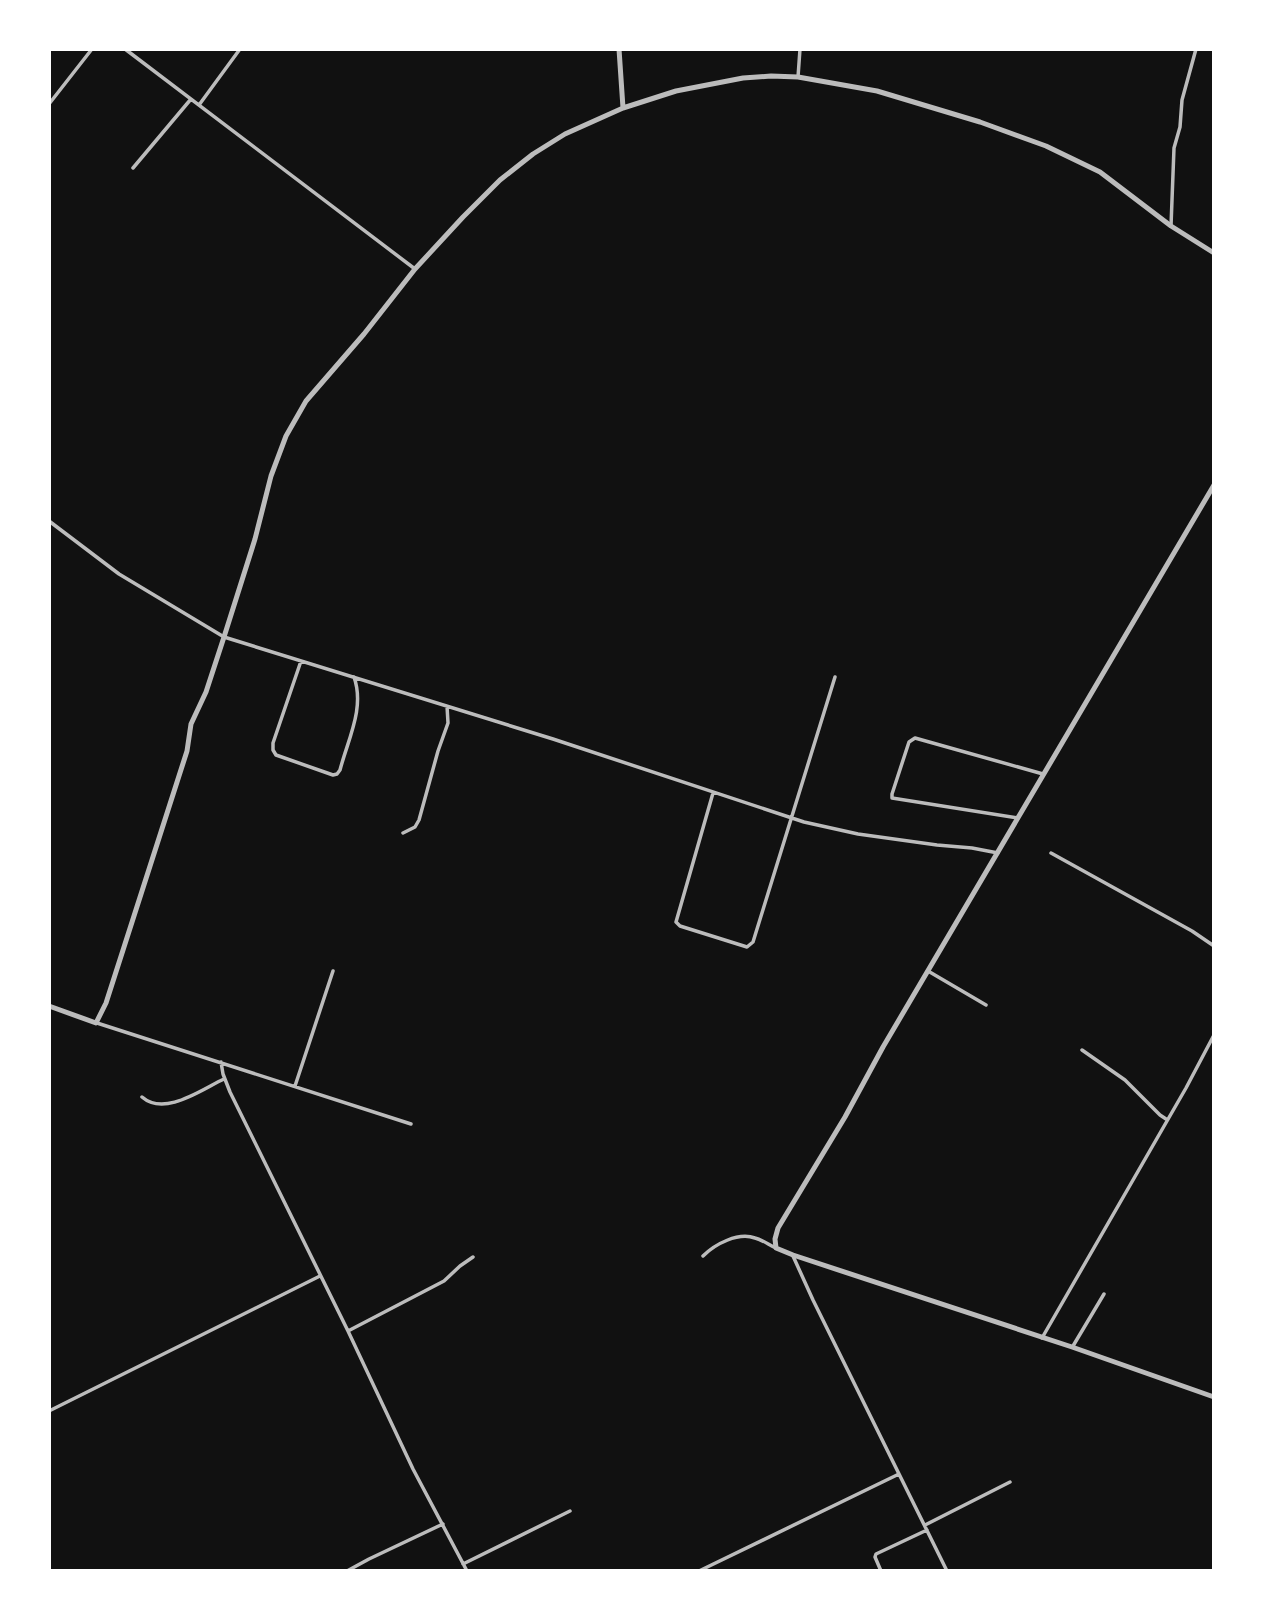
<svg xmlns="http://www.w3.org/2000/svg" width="1263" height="1620" viewBox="0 0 1263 1620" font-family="'PT Sans Narrow',sans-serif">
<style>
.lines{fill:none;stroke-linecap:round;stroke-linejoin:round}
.minor{stroke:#bcbcbc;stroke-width:3.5}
.tertiary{stroke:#bcbcbc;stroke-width:5}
</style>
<rect width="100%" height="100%" fill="#111"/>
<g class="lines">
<path class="minor" d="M125 49 415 269
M798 77 800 49
M49 104 92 49
M199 105 240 49
M133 168 191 99
M1171 226 1174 148 1180 127 1182 100 1196 49
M49 521 119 574 224 637 553 739 804 822 858 834 937 845 972 848 998 853
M301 661 273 743V750L276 755 333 775 337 774 340 770C348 739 365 708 354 677
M713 793 676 922 680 926 747 947 753 942 835 677
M1018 818 892 798V794L909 742 915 738 1043 774
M403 833 415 827 419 820 438 751 448 723 447 706
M1051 853 1192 931 1214 946
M928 971 986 1005
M97 1023 411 1124
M1082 1050 1125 1080 1160 1115 1166 1119
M221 1062 223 1074 230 1092 348 1331 413 1469 467 1571
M295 1086 333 971
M142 1097C165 1117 202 1089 224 1079
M703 1256C715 1244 738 1232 755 1238 763 1240 769 1245 776 1248
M793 1256 813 1300 947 1571
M348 1331 444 1281 460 1266 473 1257
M1042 1338 1186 1088 1214 1035
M1073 1346 1104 1294
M49 1411 320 1276
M925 1525 1010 1482
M463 1564 570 1511
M347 1571 369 1559 443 1524
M699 1571 899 1474
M881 1571 875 1557 876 1554 927 1530"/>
<path class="tertiary" d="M619 49 623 108
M1214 485 883 1047 845 1117 778 1228 775 1239 776 1248 793 1255 1072 1347 1214 1397
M49 1006 96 1023 106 1003 187 751 191 724 206 692 224 637 255 539 271 476 286 436 306 401 364 334 415 269 463 217 500 180 533 154 565 134 623 108 676 91 743 78 771 76 798 77 877 91 980 122 1046 146 1100 172 1171 226 1214 253"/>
</g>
<rect width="1263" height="1620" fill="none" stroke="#ffffff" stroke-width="102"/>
</svg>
